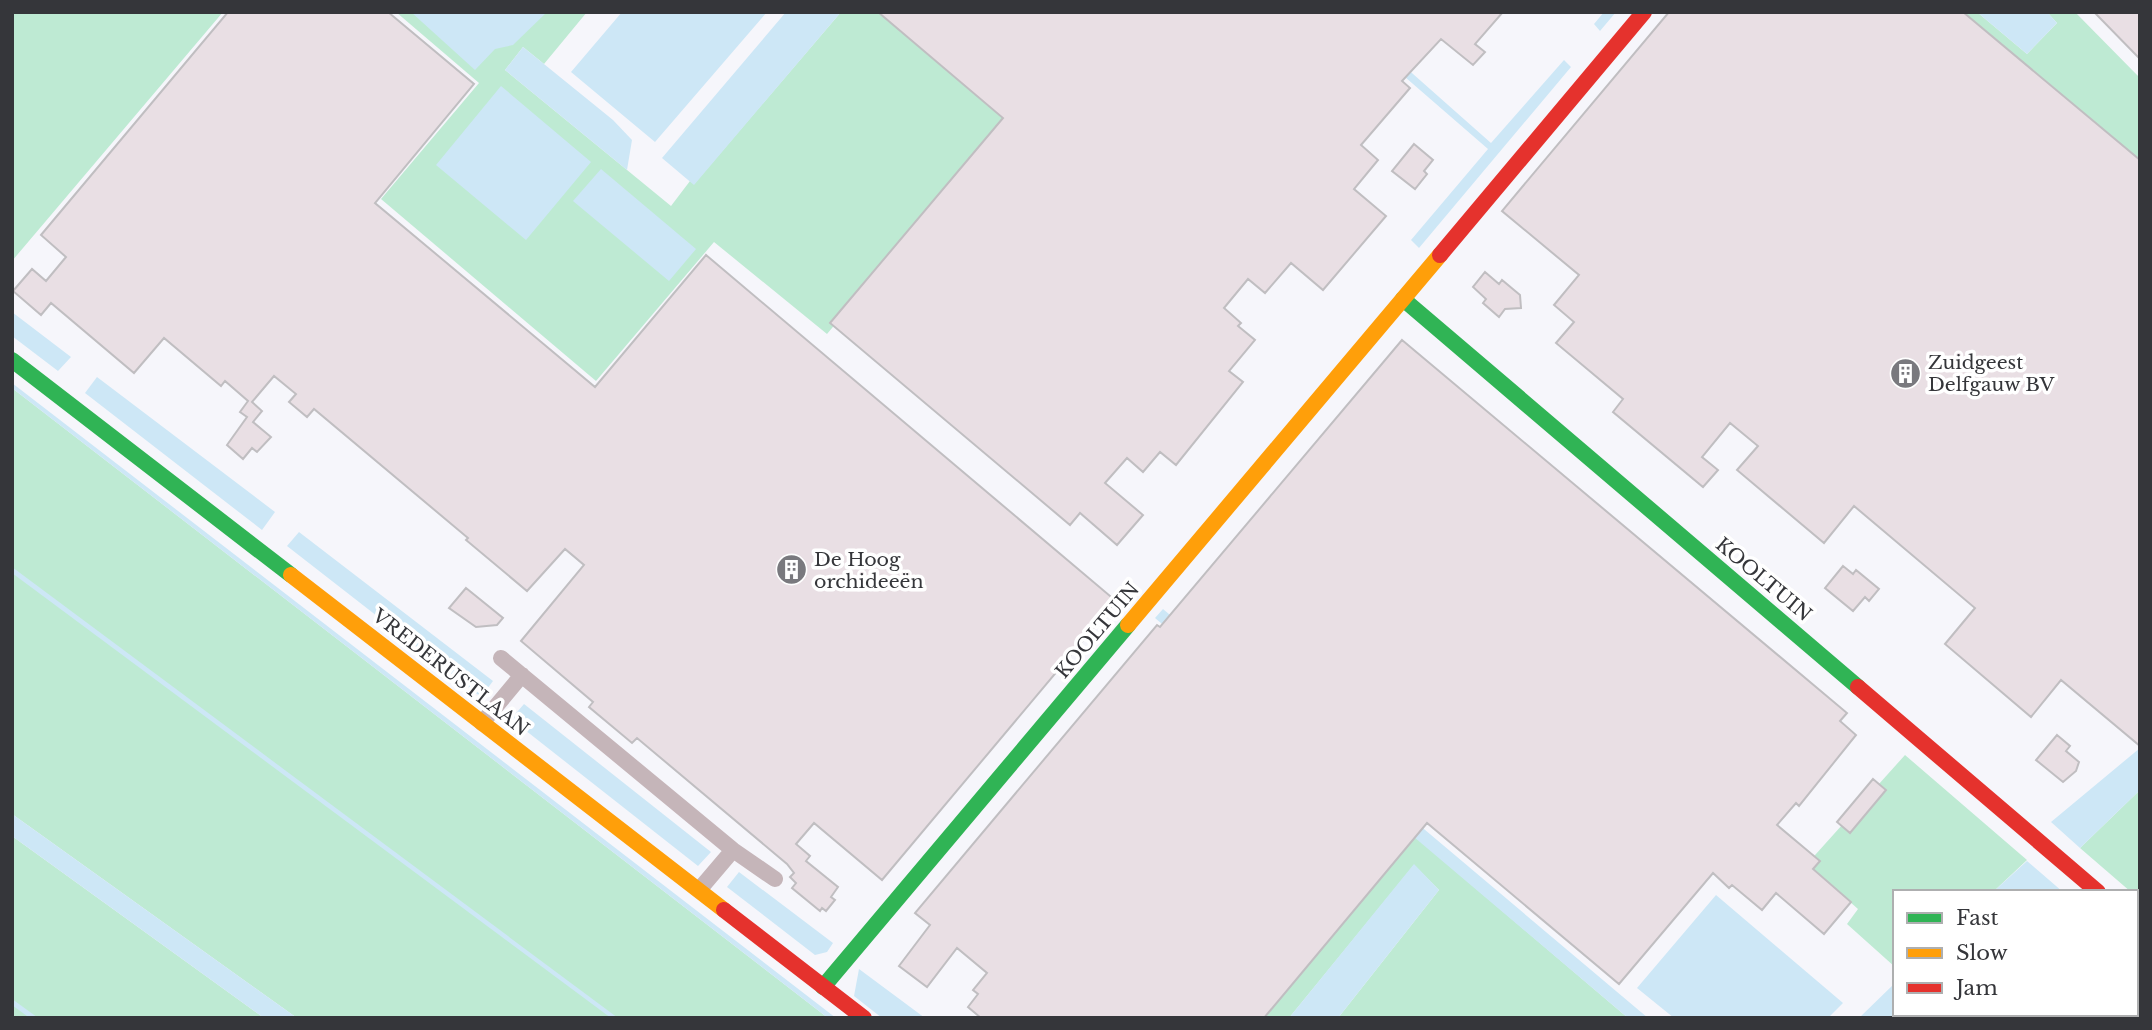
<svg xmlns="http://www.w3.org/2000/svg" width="2152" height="1030" viewBox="0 0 2152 1030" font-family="'Libre Baskerville',serif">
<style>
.green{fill:#beead3}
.water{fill:#cde7f6}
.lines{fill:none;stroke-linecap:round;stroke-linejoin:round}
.stream{stroke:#cde7f6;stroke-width:5}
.building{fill:#e9dfe4;stroke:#c0bec1;stroke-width:2}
.street{stroke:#c5b5b9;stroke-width:16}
.fast{stroke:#30b455;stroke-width:16}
.slow{stroke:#ff9f0a;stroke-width:16}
.jam{stroke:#e5322d;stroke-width:16}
.labels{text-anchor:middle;stroke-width:7;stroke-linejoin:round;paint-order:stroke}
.poi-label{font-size:19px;fill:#35363a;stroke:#fff;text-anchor:start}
.street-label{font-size:19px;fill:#35363a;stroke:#fff}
</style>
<rect width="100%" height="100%" fill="#f6f6fb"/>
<path class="green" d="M12 12H223L12 261Z
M396 12H587L544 64 523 47 505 70 671 206 690 181 694 184 841 12H888L1008 118 827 334 714 242 596 381 381 199 479 83Z
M1963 12H1977L2027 54 2057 23 2047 12H2075L2140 78V160Z
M12 388 828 1018H297L12 814Z
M1905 755 2027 860 1993 892H1895V967L1847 924 1858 909 1807 864Z
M2140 790V899L2136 896V892H2131L2080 848Z
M1413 835 1628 1018H1338L1439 890 1414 865 1289 1018H1265Z
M12 836 264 1018H12Z
M1895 1013V1014H1986L1983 1018H1890Z"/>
<path class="water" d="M411 12H547L513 45 495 49 475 70Z
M622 12H767L655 142 571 72Z
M786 12H841L694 185 662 158Z
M1330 12H1343L1491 143 1564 60 1571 67 1419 248 1411 240 1488 149Z
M1604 12H1616L1600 31 1594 24Z
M1977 12H2047L2057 23 2027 54Z
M523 47 613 120 632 140 627 170 505 70Z
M501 86 591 162 526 240 436 165Z
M601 169 696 249 669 281 573 201Z
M12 312 71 357 58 371 12 336Z
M97 377 275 512 262 530 85 393Z
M12 383 836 1018H828L12 388Z
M299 532 493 681 481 697 287 546Z
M12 567 618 1018H611L12 573Z
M1163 609 1648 1018H1628L1155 618Z
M524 704 711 852 698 866 511 719Z
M2140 748V790L2080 848 2051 822Z
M12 814 297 1018H264L12 836Z
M2027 861 2063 892H1993Z
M1414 864 1439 890 1338 1018H1289Z
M739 872 833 943 827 952 815 955 727 887Z
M1716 895 1843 1003 1828 1018H1674L1637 988Z
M859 969 925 1018H882L854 996Z
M1895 983V1013L1890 1018H1859Z
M2054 1014H2116L2126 1018H2058Z"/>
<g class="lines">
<path class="stream" d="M12 1002 34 1018"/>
</g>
<path class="building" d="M228 12H388L474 84 375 203 595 387 706 255 1116 601 882 880 814 823 796 844 810 856 806 861 838 887 831 897 835 900 826 911 822 908 820 911 792 888 796 883 790 877 794 873 787 864 637 738 632 743 589 707 593 702 521 641 584 565 565 549 527 591 466 540 468 538 314 409 307 417 289 402 296 394 274 376 252 402 262 411 253 422 271 437 257 452 252 448 243 459 227 445 247 417 240 412 248 401 225 381 221 386 164 338 134 373 51 303 41 315 13 291 32 269 46 281 66 257 41 235Z
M878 12H1503L1475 44 1485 52 1473 65 1441 39 1402 81 1410 88 1361 145 1378 160 1354 189 1386 216 1323 290 1291 263 1265 293 1248 279 1224 308 1241 323 1238 326 1255 340 1229 371 1243 382 1176 465 1160 452 1143 472 1127 458 1105 483 1143 515 1117 545 1080 513 1070 525 830 323 1003 118Z
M1669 12H1963L2140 160V746L2061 680 2031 717 1945 644 1975 608 1854 506 1824 543 1737 470 1758 446 1730 423 1702 457 1718 470 1703 487 1613 412 1623 399 1556 343 1574 322 1554 305 1579 275 1502 211Z
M2094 12H2140V59Z
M1414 144 1433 160 1424 171 1427 174 1415 189 1392 171Z
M1485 272 1499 284 1502 280 1520 295 1521 308 1505 309 1499 317 1483 303 1486 299 1473 287Z
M1402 340 1847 713 1840 721 1856 735 1799 806 1796 803 1777 825 1820 861 1813 869 1851 902 1824 934 1776 893 1762 910 1732 885 1729 888 1713 873 1619 984 1427 823 1264 1018H981L968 1007 978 994 973 990 987 973 957 948 927 987 899 966 930 925 915 913 1157 625 1160 627Z
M1843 566 1853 574 1856 570 1879 589 1869 601 1865 597 1853 611 1825 588Z
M466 588 503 618 497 625 476 627 449 608Z
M2057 735 2070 746 2066 751 2079 762 2076 771 2063 782 2036 760Z
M1873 779 1886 790 1850 833 1837 822Z"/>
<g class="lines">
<path class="street" d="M501 658 733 850 775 879
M482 723 522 675
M699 890 733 850
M2136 926 2140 929"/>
<path class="fast" d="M1403 299 1858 687
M12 360 291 575
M823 987 1128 625"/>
<path class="slow" d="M291 575 724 910
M1128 625 1440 255"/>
<path class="jam" d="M1440 255 1644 12
M1858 687 2098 892
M724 910 864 1018"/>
</g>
<defs>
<symbol id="building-disc" viewBox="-11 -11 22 22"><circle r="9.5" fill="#79797e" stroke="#fff"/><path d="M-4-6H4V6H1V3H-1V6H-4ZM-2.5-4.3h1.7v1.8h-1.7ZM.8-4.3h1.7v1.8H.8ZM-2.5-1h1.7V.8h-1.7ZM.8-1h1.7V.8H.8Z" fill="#fff"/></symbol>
</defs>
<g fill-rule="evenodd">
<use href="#building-disc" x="1888" y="356" width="35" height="35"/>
<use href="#building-disc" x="774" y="552" width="35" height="35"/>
</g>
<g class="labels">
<g class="poi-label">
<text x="1928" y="369">Zuidgeest<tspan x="1928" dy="22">Delfgauw BV</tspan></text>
<text x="814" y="566">De Hoog<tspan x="814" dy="22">orchideeën</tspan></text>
</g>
<g class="street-label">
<text transform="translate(1764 579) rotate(40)" y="7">KOOLTUIN</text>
<text transform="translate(1097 630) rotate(-50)" y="7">KOOLTUIN</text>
<text transform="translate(451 672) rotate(38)" y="7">VREDERUSTLAAN</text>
</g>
</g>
<rect width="2152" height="1030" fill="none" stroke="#35363a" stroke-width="28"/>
<rect x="1893" y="890" width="245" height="126" fill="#ffffff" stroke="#aeafb0" stroke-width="2"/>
<rect x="1907" y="913" width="35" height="10" fill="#30b455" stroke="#aeafb0" stroke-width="2"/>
<text x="1956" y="925" font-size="21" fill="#35363a">Fast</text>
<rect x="1907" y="948" width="35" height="10" fill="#ff9f0a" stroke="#aeafb0" stroke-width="2"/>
<text x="1956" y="960" font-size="21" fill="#35363a">Slow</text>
<rect x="1907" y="983" width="35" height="10" fill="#e5322d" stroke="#aeafb0" stroke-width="2"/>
<text x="1956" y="995" font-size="21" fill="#35363a">Jam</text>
</svg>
